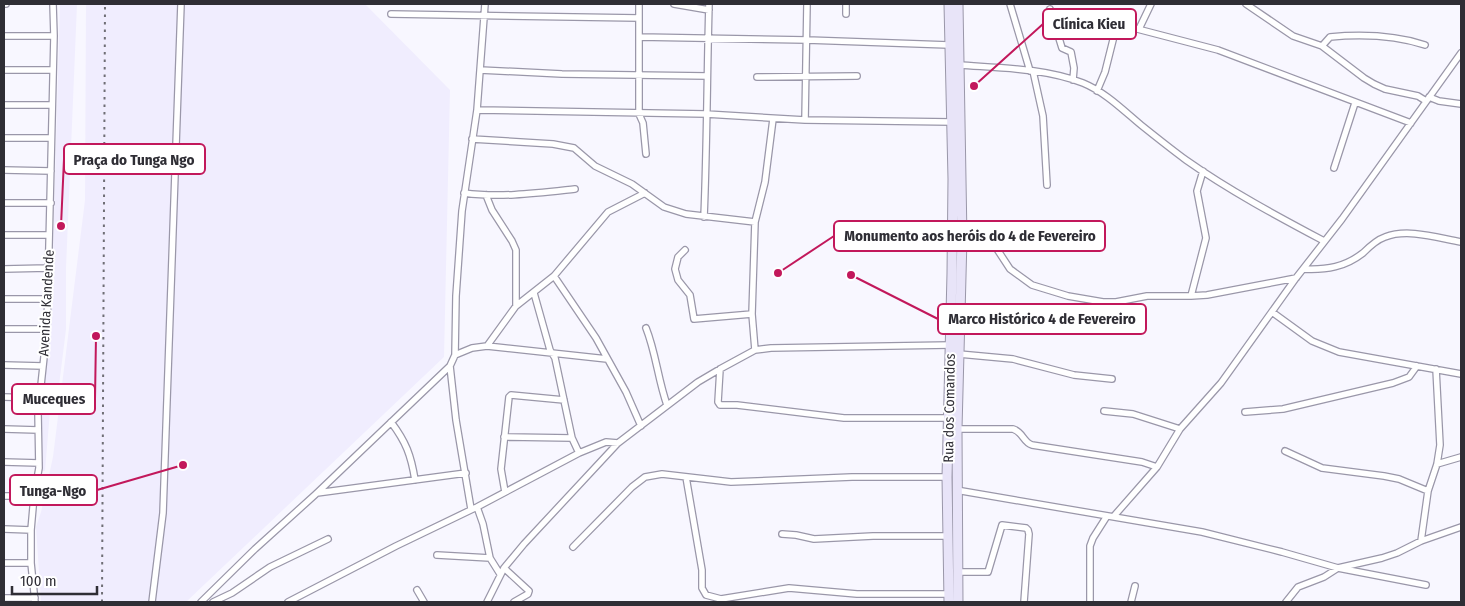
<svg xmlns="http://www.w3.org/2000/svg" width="1465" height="606" viewBox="0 0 1465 606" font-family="'Fira Sans Condensed',sans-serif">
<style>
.built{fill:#f0edfe}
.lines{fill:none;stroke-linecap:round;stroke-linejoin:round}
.minor-casing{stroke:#9a97a9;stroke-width:8}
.secondary-casing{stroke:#9a97a9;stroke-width:11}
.minor{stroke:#fff;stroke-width:5.5}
.secondary{stroke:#e8e4f8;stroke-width:9}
.rail{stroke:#6f6e75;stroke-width:2;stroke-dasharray:2.5 5;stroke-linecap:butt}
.labels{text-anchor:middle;stroke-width:4;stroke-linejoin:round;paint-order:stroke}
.street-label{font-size:14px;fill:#2f2e35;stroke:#fff}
.leader{fill:none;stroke:#c2185b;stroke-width:2}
.callout-dot{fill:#c2185b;stroke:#fff;stroke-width:2}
.callout{fill:#fff;stroke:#c2185b;stroke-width:2}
.callout-label{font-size:15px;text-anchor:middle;font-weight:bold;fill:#2f2e35}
</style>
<rect width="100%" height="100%" fill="#f8f7ff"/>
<path class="built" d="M60 4H77L66 268V329L56 410 50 411 45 471H41V422L45 371 51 325Z
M86 4H365L450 90 444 357 186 602H41L36 527 41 512 53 457 85 200Z"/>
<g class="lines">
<defs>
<path id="minor" d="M4 4H6
M639 4V114L643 123 646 154
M674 4 709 10
M846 4V14
M1010 4 1030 71
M1246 4 1293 36 1322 46 1364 78 1374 84 1385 89 1418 96 1426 101
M1050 9 1062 48 1071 52 1074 68 1073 80
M391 14 639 18
M1139 29 1151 4
M4 36H54
M639 37 807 40 949 45
M1322 46 1330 37C1363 34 1394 35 1425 45
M959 65C1000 68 1044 68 1083 83 1105 92 1123 110 1141 125 1156 137 1171 149 1186 160 1230 191 1277 216 1324 241
M4 70H53
M480 70 562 74 707 76
M1033 71 1043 116 1047 185
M757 77 857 76
M1097 91 1105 72 1116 28 1122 25 1218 50 1411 123
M1429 97 1439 101 1461 104
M4 105H52
M477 110 706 114 805 120 952 122
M805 120 807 4
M4 138H51
M472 139 553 144 574 148 595 166 632 184 664 207 686 214 755 222
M1334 168 1355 103
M4 170 51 171
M464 193C500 198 538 193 575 189
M486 195 492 210 512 241 516 250V306
M4 203H51
M704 217C707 146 707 75 709 4
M4 235H49
M962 238 993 243 1010 269 1032 285 1068 296 1103 302H1116L1147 296H1191L1207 295 1296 278
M685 250 678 257 675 269 678 280 690 295 694 319 752 314
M4 269 48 268
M1304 269C1327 270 1345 267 1363 253 1369 247 1376 240 1385 237 1408 228 1438 238 1461 242
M554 276 596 338 626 392 641 426
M534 293 550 350 555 358 572 438 579 453
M1191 296 1206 238 1197 191 1203 171
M4 299H48
M1272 312 1312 341 1339 352 1461 374
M646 328C656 353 658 380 667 405
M4 329H47
M487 346 516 306 554 276 608 212 645 193
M755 350 752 314 755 222 765 182 773 119
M959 354 1013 359 1074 375 1112 379
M455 355 472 348 487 346 607 359
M4 365 43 366
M450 366 456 420 471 509
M720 369 718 402 720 405H737L844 418H948
M4 397 40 398
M1104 411 1133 414 1180 429
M1245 412 1283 409 1393 383 1409 377 1417 366
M391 422C406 442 411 455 415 480
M4 429 38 430
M957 429H1013C1023 432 1023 442 1032 445L1142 462 1157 467
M504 437 572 438
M1285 451 1322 468 1384 476 1399 479 1428 491
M4 462 39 463
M1437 464 1461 457
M686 477 702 570V588L706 595 721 599 789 588 857 594H949
M956 490 1202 532 1282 552 1338 568 1426 585
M505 492 501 469 509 397 511 395 564 400
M317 493 466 473
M4 496H34
M477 507 483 524 490 558 500 574
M1114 516 1157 467 1180 429 1221 383 1296 278 1342 219 1461 53
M4 529 31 530
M782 534 796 535 814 539 873 536H948
M1421 541 1428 491 1437 464 1440 445 1436 369
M573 547 632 487 645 477 662 474 731 482 852 477H947
M437 555 490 558
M4 563H31
M504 568 529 591 528 594 514 602
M958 572H988L1002 525 1026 528 1028 530 1029 534 1024 602
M417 590 424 602
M4 598H35
M35 602 31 563V530L34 496 39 468 38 413 47 329 54 36 53 4
M152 602 163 513 181 4
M201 602 255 549 317 493 450 366 455 355 456 296 462 211 477 110 485 4
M213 602 232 593 270 567 328 539
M288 602 396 546 477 507 579 453 606 442 618 443
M487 602 504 568 524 544 618 443 698 382 720 369 755 350 771 348 950 345
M1090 602V546L1093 538 1107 516
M1131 602 1135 586
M1286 602 1298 587 1324 577 1338 568 1382 558 1397 553 1421 541 1461 527"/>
<path id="secondary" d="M949 4 953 179 952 273 947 477 949 602
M958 602 957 429 962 238 958 4"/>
</defs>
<use href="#minor" class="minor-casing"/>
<use href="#secondary" class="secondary-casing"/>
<use href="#minor" class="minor"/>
<use href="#secondary" class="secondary"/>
<path class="rail" d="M102 602 105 4"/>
</g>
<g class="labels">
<g class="street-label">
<text transform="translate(46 303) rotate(-87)" y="5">Avenida Kandende</text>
<text transform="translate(949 408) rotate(-89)" y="5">Rua dos Comandos</text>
</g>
</g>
<path class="leader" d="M974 86L1043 24M61 226L64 159M778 273L834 236M851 275L938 319M96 336L95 399M183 465L97 490"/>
<g class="callout-dot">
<circle cx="974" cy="86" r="5"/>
<circle cx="61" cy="226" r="5"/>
<circle cx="778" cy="273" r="5"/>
<circle cx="851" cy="275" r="5"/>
<circle cx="96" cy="336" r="5"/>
<circle cx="183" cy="465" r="5"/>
</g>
<g class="callout">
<rect x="1043" y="9" width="93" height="30" rx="5"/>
<rect x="64" y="144" width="141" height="30" rx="5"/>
<rect x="834" y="221" width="271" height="30" rx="5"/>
<rect x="938" y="304" width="208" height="30" rx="5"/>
<rect x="12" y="384" width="83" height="30" rx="5"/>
<rect x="10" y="475" width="87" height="30" rx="5"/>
</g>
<g class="callout-label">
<text x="1089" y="29">Clínica Kieu</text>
<text x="134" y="165">Praça do Tunga Ngo</text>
<text x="970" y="241">Monumento aos heróis do 4 de Fevereiro</text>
<text x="1042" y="324">Marco Histórico 4 de Fevereiro</text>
<text x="54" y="404">Muceques</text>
<text x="53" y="496">Tunga-Ngo</text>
</g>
<rect width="1465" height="606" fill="none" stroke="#2f2e35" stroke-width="10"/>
<path d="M12 586v8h85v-8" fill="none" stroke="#2f2e35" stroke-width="2.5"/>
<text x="20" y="586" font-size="15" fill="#2f2e35" stroke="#ffffff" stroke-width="4" paint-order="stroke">100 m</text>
</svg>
